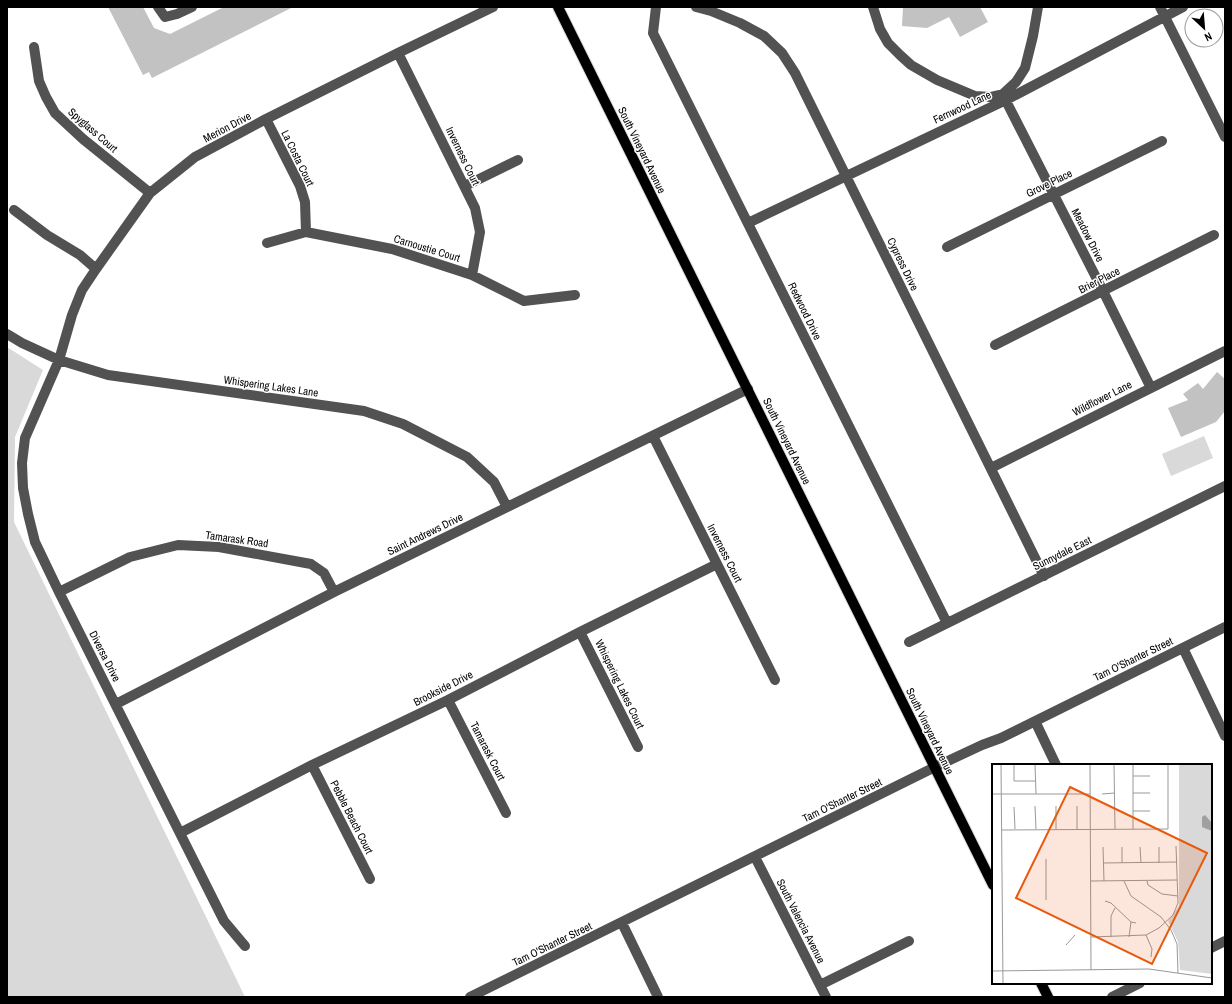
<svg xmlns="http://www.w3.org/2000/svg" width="1232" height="1004" viewBox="0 0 1232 1004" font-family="'Archivo Narrow',sans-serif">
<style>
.green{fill:#d9d9d9}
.building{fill:#c2c2c2}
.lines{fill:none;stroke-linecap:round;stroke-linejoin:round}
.major-casing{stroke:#dbdbdb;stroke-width:12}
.minor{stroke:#525252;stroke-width:10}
.major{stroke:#000;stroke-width:10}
.labels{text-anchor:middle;stroke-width:3;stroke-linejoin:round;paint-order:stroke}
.street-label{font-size:11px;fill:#000;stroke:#fff}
.inset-road{fill:none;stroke:#999;stroke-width:1}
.view{fill:#e8590c;fill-opacity:0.15;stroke:#e8590c;stroke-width:2}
.inset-edge{fill:none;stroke:#000;stroke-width:2}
</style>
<rect width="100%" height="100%" fill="#fff"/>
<path class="green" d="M7 347 43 370 15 437 14 522 245 997H7Z
M1204 436 1213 458 1171 476 1162 454Z"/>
<path class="building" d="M108 7H143L154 28 170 34 224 7H293L152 78 149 72 143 75Z
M903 7H980L988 22 960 37 949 17 927 28 902 26Z
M1217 372 1225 379V411L1216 422 1181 437 1168 408 1188 400 1183 394 1198 383 1203 389Z"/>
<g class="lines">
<defs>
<path id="major" d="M558 7 993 885
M1041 983 1048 997"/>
</defs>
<use href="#major" class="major-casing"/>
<path class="minor" d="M158 7 165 17 177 14 192 7
M656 7 653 33 947 623
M696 7 711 11 740 23 764 36 782 53 795 73 1044 576
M873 7 880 29 888 43 900 55 911 65 937 80 975 96 990 97 1003 94 1016 82 1025 68 1033 36 1038 7
M1160 7 1225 137
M34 47 39 81 46 97 55 113 83 139 150 193
M398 53 475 208 480 232 472 275
M1003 95 1103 291 1151 388
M266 119 300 186 305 202 306 232
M465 186 518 160
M14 210 47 235 80 255 96 269
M748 223 1006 100 1183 7
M267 243 306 232 392 249 472 275 524 301 575 295
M947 247 1162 141
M7 334 22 343 59 360 108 375 364 411 403 424 467 457 494 482 507 507
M995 345 1214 235
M653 436 775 680
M991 468 1225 351
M59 592 130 557 178 545 219 547 311 564 324 573 334 592
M580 632 638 747
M909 642 1225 486
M1183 648 1225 736
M448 700 506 813
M116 704 334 592 748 389
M1035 721 1056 765
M312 765 370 879
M180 833 312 765 448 700 580 632 717 564
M755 857 826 997
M622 923 658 997
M245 946 224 921 59 592 35 542 28 514 23 488 22 463 25 438 59 360 72 315 82 290 96 269 150 193 195 157 266 119 398 53 493 7
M1211 948 1225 941
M820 985 909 941
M470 997 935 767 982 745 1001 738 1225 627
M1112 997 1140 983"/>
<use href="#major" class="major"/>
</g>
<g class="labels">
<g class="street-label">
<text transform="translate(962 107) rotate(-25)" y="4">Fernwood Lane</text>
<text transform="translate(227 127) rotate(-28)" y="4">Merion Drive</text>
<text transform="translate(93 130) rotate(41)" y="4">Spyglass Court</text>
<text transform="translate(642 150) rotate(64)" y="4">South Vineyard Avenue</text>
<text transform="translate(463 156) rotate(64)" y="4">Inverness Court</text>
<text transform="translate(298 158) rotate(64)" y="4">La Costa Court</text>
<text transform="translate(1049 183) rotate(-26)" y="4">Grove Place</text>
<text transform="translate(1088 235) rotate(63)" y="4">Meadow Drive</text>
<text transform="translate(427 248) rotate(17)" y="4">Carnoustie Court</text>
<text transform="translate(903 264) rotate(64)" y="4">Cypress Drive</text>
<text transform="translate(1099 280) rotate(-27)" y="4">Brier Place</text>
<text transform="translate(805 311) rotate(64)" y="4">Redwood Drive</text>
<text transform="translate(271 386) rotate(8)" y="4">Whispering Lakes Lane</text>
<text transform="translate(1102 398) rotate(-27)" y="4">Wildflower Lane</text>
<text transform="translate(787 441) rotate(64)" y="4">South Vineyard Avenue</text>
<text transform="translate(425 534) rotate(-26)" y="4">Saint Andrews Drive</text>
<text transform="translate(237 539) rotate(8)" y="4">Tamarask Road</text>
<text transform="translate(725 553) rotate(63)" y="4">Inverness Court</text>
<text transform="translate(1062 553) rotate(-26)" y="4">Sunnydale East</text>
<text transform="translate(105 656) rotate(63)" y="4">Diversa Drive</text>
<text transform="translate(1133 659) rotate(-26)" y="4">Tam O'Shanter Street</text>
<text transform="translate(620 684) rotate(64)" y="4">Whispering Lakes Court</text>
<text transform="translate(443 688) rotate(-27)" y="4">Brookside Drive</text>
<text transform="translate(930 731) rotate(64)" y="4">South Vineyard Avenue</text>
<text transform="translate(488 751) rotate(63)" y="4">Tamarask Court</text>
<text transform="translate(842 800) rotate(-26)" y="4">Tam O'Shanter Street</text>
<text transform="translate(352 817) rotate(63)" y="4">Pebble Beach Court</text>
<text transform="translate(801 921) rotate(63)" y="4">South Valencia Avenue</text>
<text transform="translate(552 944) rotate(-26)" y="4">Tam O'Shanter Street</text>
</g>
</g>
<g transform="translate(992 764)">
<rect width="220" height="220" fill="#fff"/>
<path d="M187 0H220V210L188 206 186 178 176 157 187 142Z" fill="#d9d9d9"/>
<path d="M213 51 220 59V67L210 63V53Z" fill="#a0a0a0"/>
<path class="inset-road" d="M9 0 11 220M22 0V17H44M43 0 44 30M98 0 99 206M122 0 123 65M141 0V65M141 12H158M141 29H158M0 30H98M110 30 123 29M43 42 44 65M85 42V65M22 43 23 65M141 47H158M64 65V42M10 66 176 65V0M111 83 112 117M130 83V99M148 83 149 99M167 83V99M54 95V136M111 99 185 98M99 117 185 116M132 117 139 132 169 153 179 166 185 180 186 209M155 117 156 121 170 130 186 132M113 137 119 139 139 158 144 159M154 171 160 185 159 193M99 173 154 171 167 164 181 151 186 139 184 82M119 173V152L123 144M137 173 139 158M74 181 83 171M0 207 157 205 220 214"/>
<path class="view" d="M78 23 215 89 160 200 24 134Z"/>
<rect width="220" height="220" class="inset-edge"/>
</g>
<rect width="1232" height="1004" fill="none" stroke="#000000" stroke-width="16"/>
<g transform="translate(1204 28) rotate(154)"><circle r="19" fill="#ffffff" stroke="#999999"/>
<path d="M0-3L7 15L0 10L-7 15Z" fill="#000000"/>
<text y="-6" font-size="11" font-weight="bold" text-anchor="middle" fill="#000000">N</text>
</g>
</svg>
